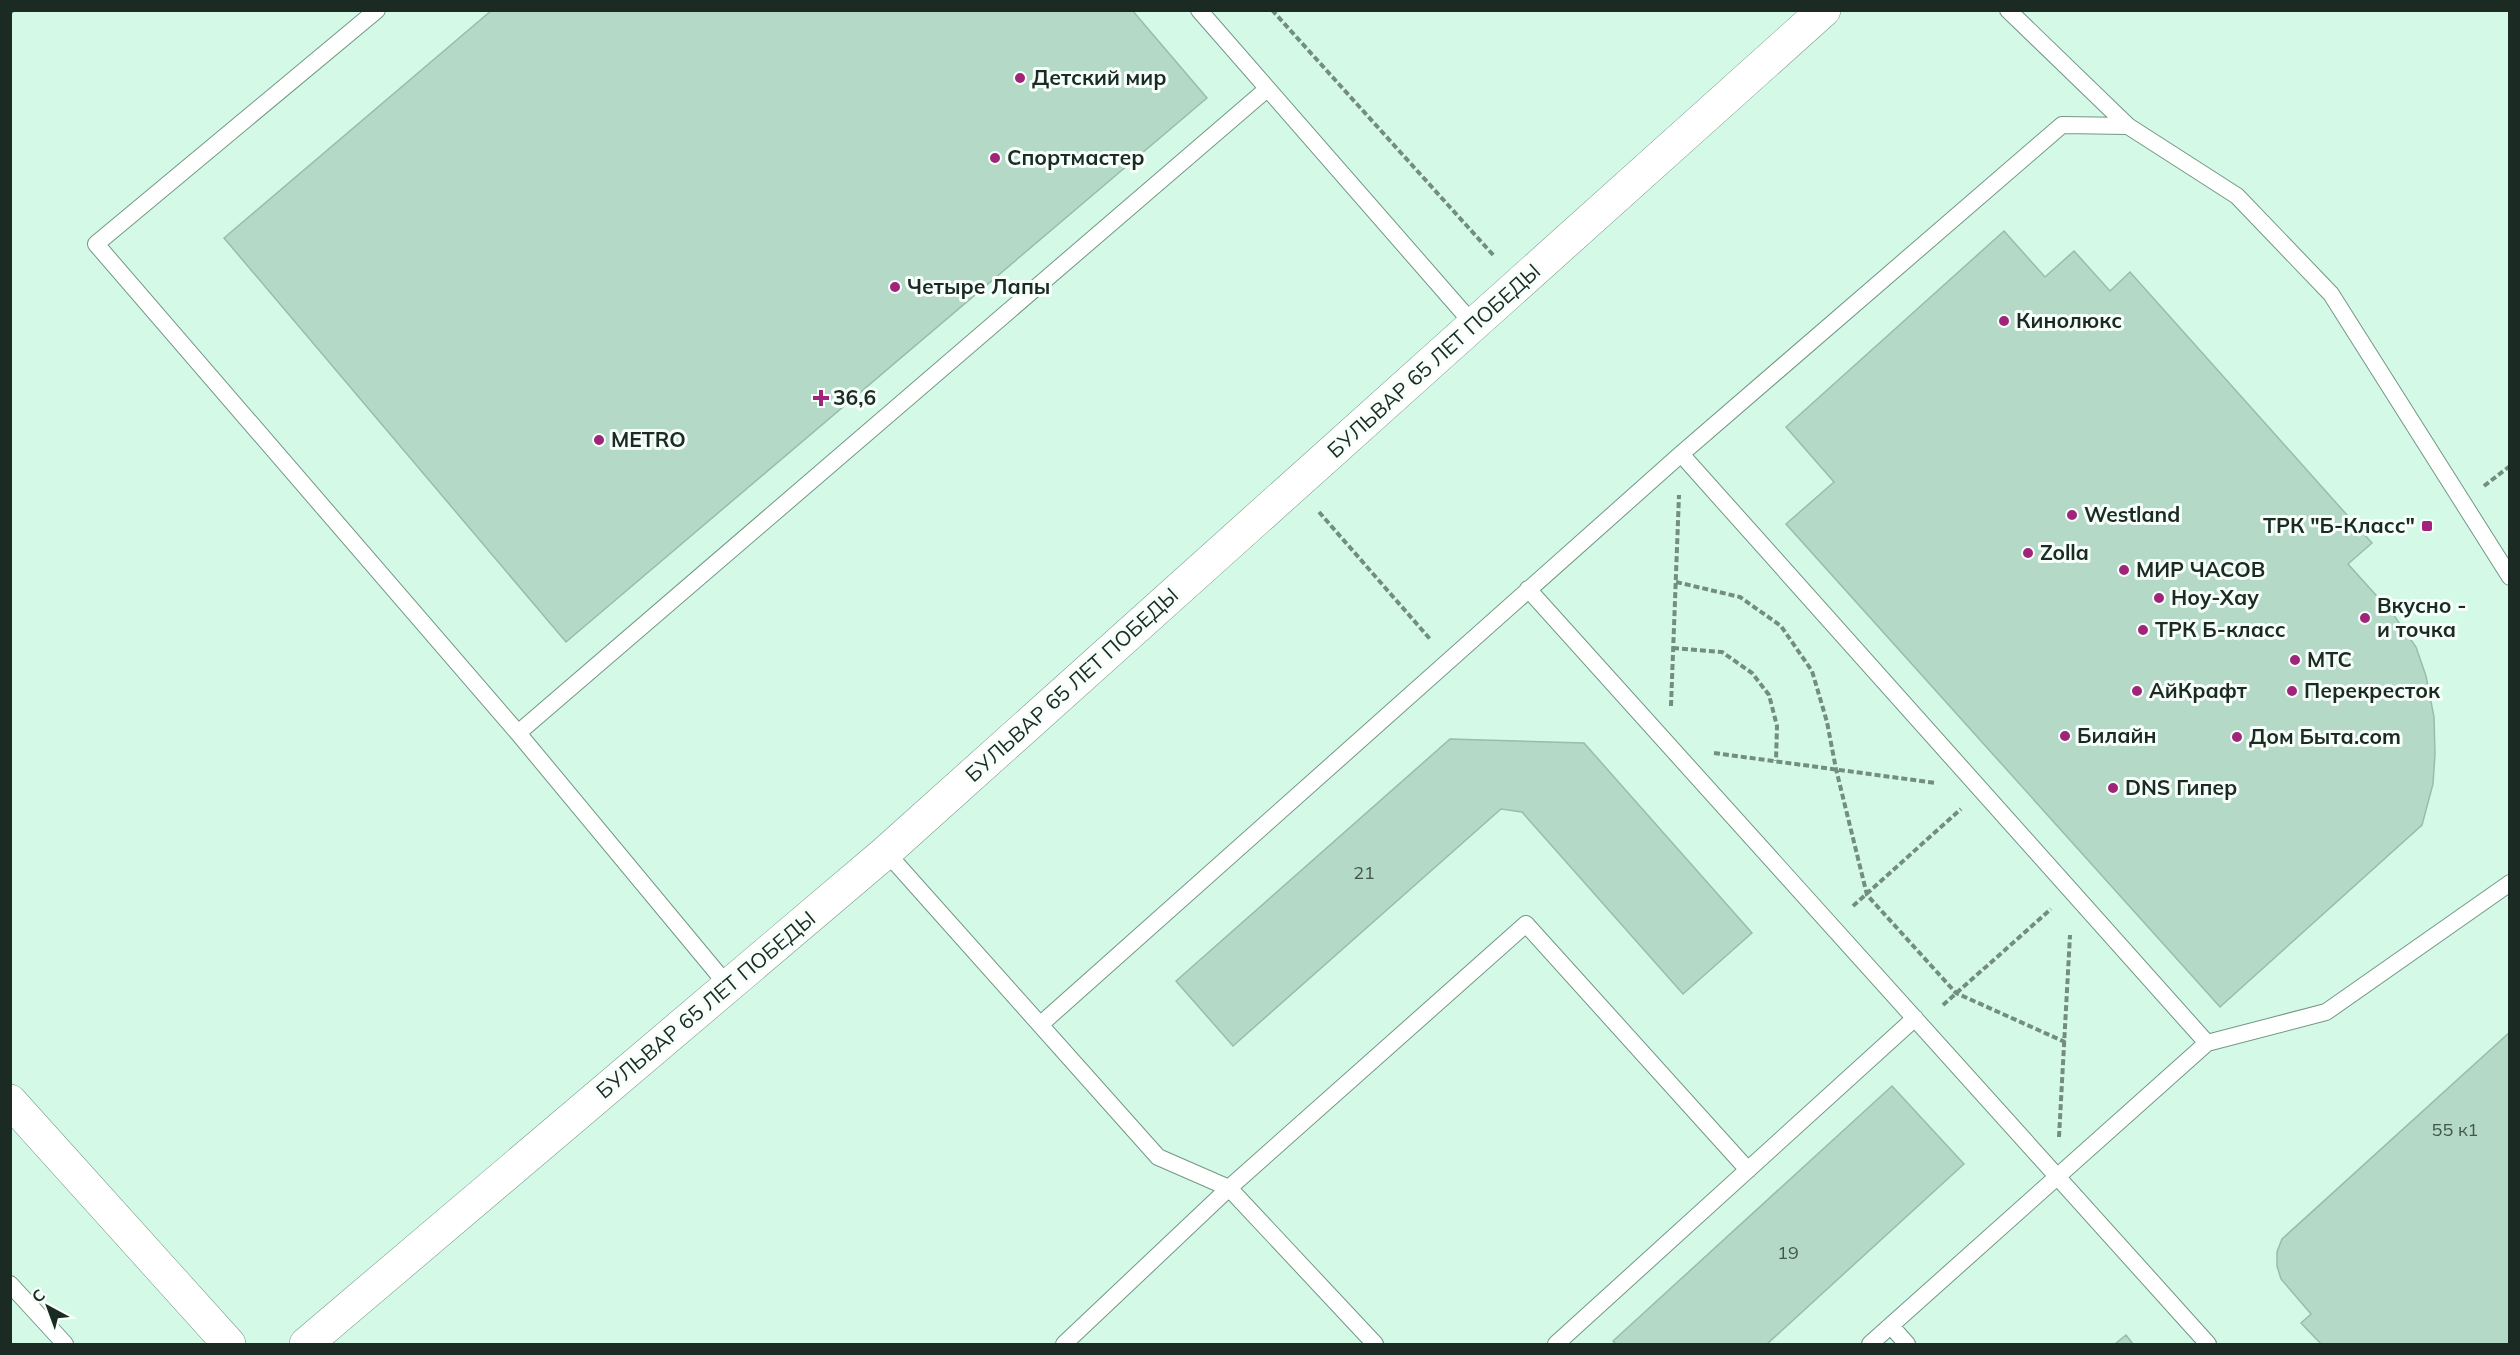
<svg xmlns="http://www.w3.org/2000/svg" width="2520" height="1355" viewBox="0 0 2520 1355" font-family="Mulish,sans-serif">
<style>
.building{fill:#b4d9c7;stroke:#98bdab;stroke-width:1.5}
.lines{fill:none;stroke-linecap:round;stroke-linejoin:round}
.lane-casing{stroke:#739785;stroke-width:18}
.street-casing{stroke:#739785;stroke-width:34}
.path{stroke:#748d81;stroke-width:4;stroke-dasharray:6 3;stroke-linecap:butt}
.lane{stroke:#fff;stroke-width:16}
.street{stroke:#fff;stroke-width:33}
.poi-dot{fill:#a0257a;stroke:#f7fffb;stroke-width:2}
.labels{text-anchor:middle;stroke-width:6;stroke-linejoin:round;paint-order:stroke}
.number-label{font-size:18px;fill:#42564d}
.poi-label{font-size:21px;font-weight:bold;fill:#1c2a24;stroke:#f7fffb;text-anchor:start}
.street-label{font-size:21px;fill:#1c2a24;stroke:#f7fffb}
</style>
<rect width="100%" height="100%" fill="#d4fae7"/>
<path class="building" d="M492 10H1132L1207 98 566 642 224 238Z
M2004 231 2045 277 2074 251 2110 291 2130 272 2372 543 2348 564 2393 614 2416 647 2426 676 2434 717 2435 754 2433 784 2422 825 2220 1007 1786 524 1834 482 1786 427Z
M1450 739 1584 743 1752 933 1683 994 1522 812 1501 809 1233 1046 1176 981Z
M2510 1032V1344H2321L2301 1323 2311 1314 2281 1279 2277 1266V1252L2282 1239Z
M1892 1086 1964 1164 1767 1344H1616L1613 1341Z
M2126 1335 2133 1344H2115Z"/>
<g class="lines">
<defs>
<path id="lane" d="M377 10 96 244 518 733 1267 89
M1199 10 1474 325
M2008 10 2128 126 2237 196 2331 294 2510 577
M1681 454 2207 1043 2326 1012 2510 883
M1528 589 2208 1344
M518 733 728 986
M886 852 1158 1157 1229 1188 1375 1344
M1041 1024 1681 454 2062 125 2128 126
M10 1284 65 1344
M1891 1326 1907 1344
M1064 1344 1229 1188 1526 924 1748 1170
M1556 1344 1915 1018
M1870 1344 2207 1043"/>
<path id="street" d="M10 1101 229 1344
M306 1344 886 852 1824 10"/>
</defs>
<use href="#lane" class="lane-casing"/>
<use href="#street" class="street-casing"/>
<path class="path" d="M1272 10 1495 257
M10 13 13 10
M2484 486 2510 466
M1319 512 1430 639
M1676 582 1740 597 1781 626 1812 671 1827 722 1836 769 1867 895 1956 993 2065 1042
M1673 648 1722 652 1752 673 1769 695 1777 726 1776 761
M1671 706 1679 495
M1714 753 1936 783
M1853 906 1961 809
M1943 1005 2051 909
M2059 1137 2070 935"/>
<use href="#lane" class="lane"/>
<use href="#street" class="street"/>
</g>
<g class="poi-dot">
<circle cx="1020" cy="78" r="6"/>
<circle cx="995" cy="158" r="6"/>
<circle cx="895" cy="287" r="6"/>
<circle cx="2004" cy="321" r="6"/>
<path d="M818 389h6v6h6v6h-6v6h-6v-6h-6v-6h6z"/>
<circle cx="599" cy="440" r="6"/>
<circle cx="2072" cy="515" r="6"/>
<rect x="2421" y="520" width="12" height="12" rx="3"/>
<circle cx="2028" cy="553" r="6"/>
<circle cx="2124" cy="570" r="6"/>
<circle cx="2159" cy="598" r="6"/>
<circle cx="2365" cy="618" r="6"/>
<circle cx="2143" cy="630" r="6"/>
<circle cx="2295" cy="660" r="6"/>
<circle cx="2137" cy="691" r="6"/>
<circle cx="2292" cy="691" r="6"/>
<circle cx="2065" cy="736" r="6"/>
<circle cx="2237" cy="737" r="6"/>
<circle cx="2113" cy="788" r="6"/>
</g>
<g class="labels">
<g class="number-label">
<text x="1364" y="879">21</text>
<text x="2455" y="1136">55 к1</text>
<text x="1788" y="1259">19</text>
</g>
<g class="poi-label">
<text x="1032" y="85">Детский мир</text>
<text x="1007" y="165">Спортмастер</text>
<text x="907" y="294">Четыре Лапы</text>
<text x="2016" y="328">Кинолюкс</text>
<text x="833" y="405">36,6</text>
<text x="611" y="447">METRO</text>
<text x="2084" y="522">Westland</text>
<text x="2415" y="533" text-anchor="end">ТРК "Б-Класс"</text>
<text x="2040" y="560">Zolla</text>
<text x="2136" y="577">МИР ЧАСОВ</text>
<text x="2171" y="605">Ноу-Хау</text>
<text x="2377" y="613">Вкусно -<tspan x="2377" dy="24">и точка</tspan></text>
<text x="2155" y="637">ТРК Б-класс</text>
<text x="2307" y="667">МТС</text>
<text x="2149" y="698">АйКрафт</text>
<text x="2304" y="698">Перекресток</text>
<text x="2077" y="743">Билайн</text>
<text x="2249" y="744">Дом Быта.com</text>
<text x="2125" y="795">DNS Гипер</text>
</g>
<g class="street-label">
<text transform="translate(1434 361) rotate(-42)" y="7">БУЛЬВАР 65 ЛЕТ ПОБЕДЫ</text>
<text transform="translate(1072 685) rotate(-42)" y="7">БУЛЬВАР 65 ЛЕТ ПОБЕДЫ</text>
<text transform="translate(706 1005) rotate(-40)" y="7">БУЛЬВАР 65 ЛЕТ ПОБЕДЫ</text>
</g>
</g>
<rect width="2520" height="1355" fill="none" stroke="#1c2a24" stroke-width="24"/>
<g transform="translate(48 1307) rotate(319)" stroke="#f7fffb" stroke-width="4.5" paint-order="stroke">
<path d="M0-4.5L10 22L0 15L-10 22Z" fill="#1c2a24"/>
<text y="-9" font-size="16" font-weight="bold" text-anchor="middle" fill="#1c2a24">С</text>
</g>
</svg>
